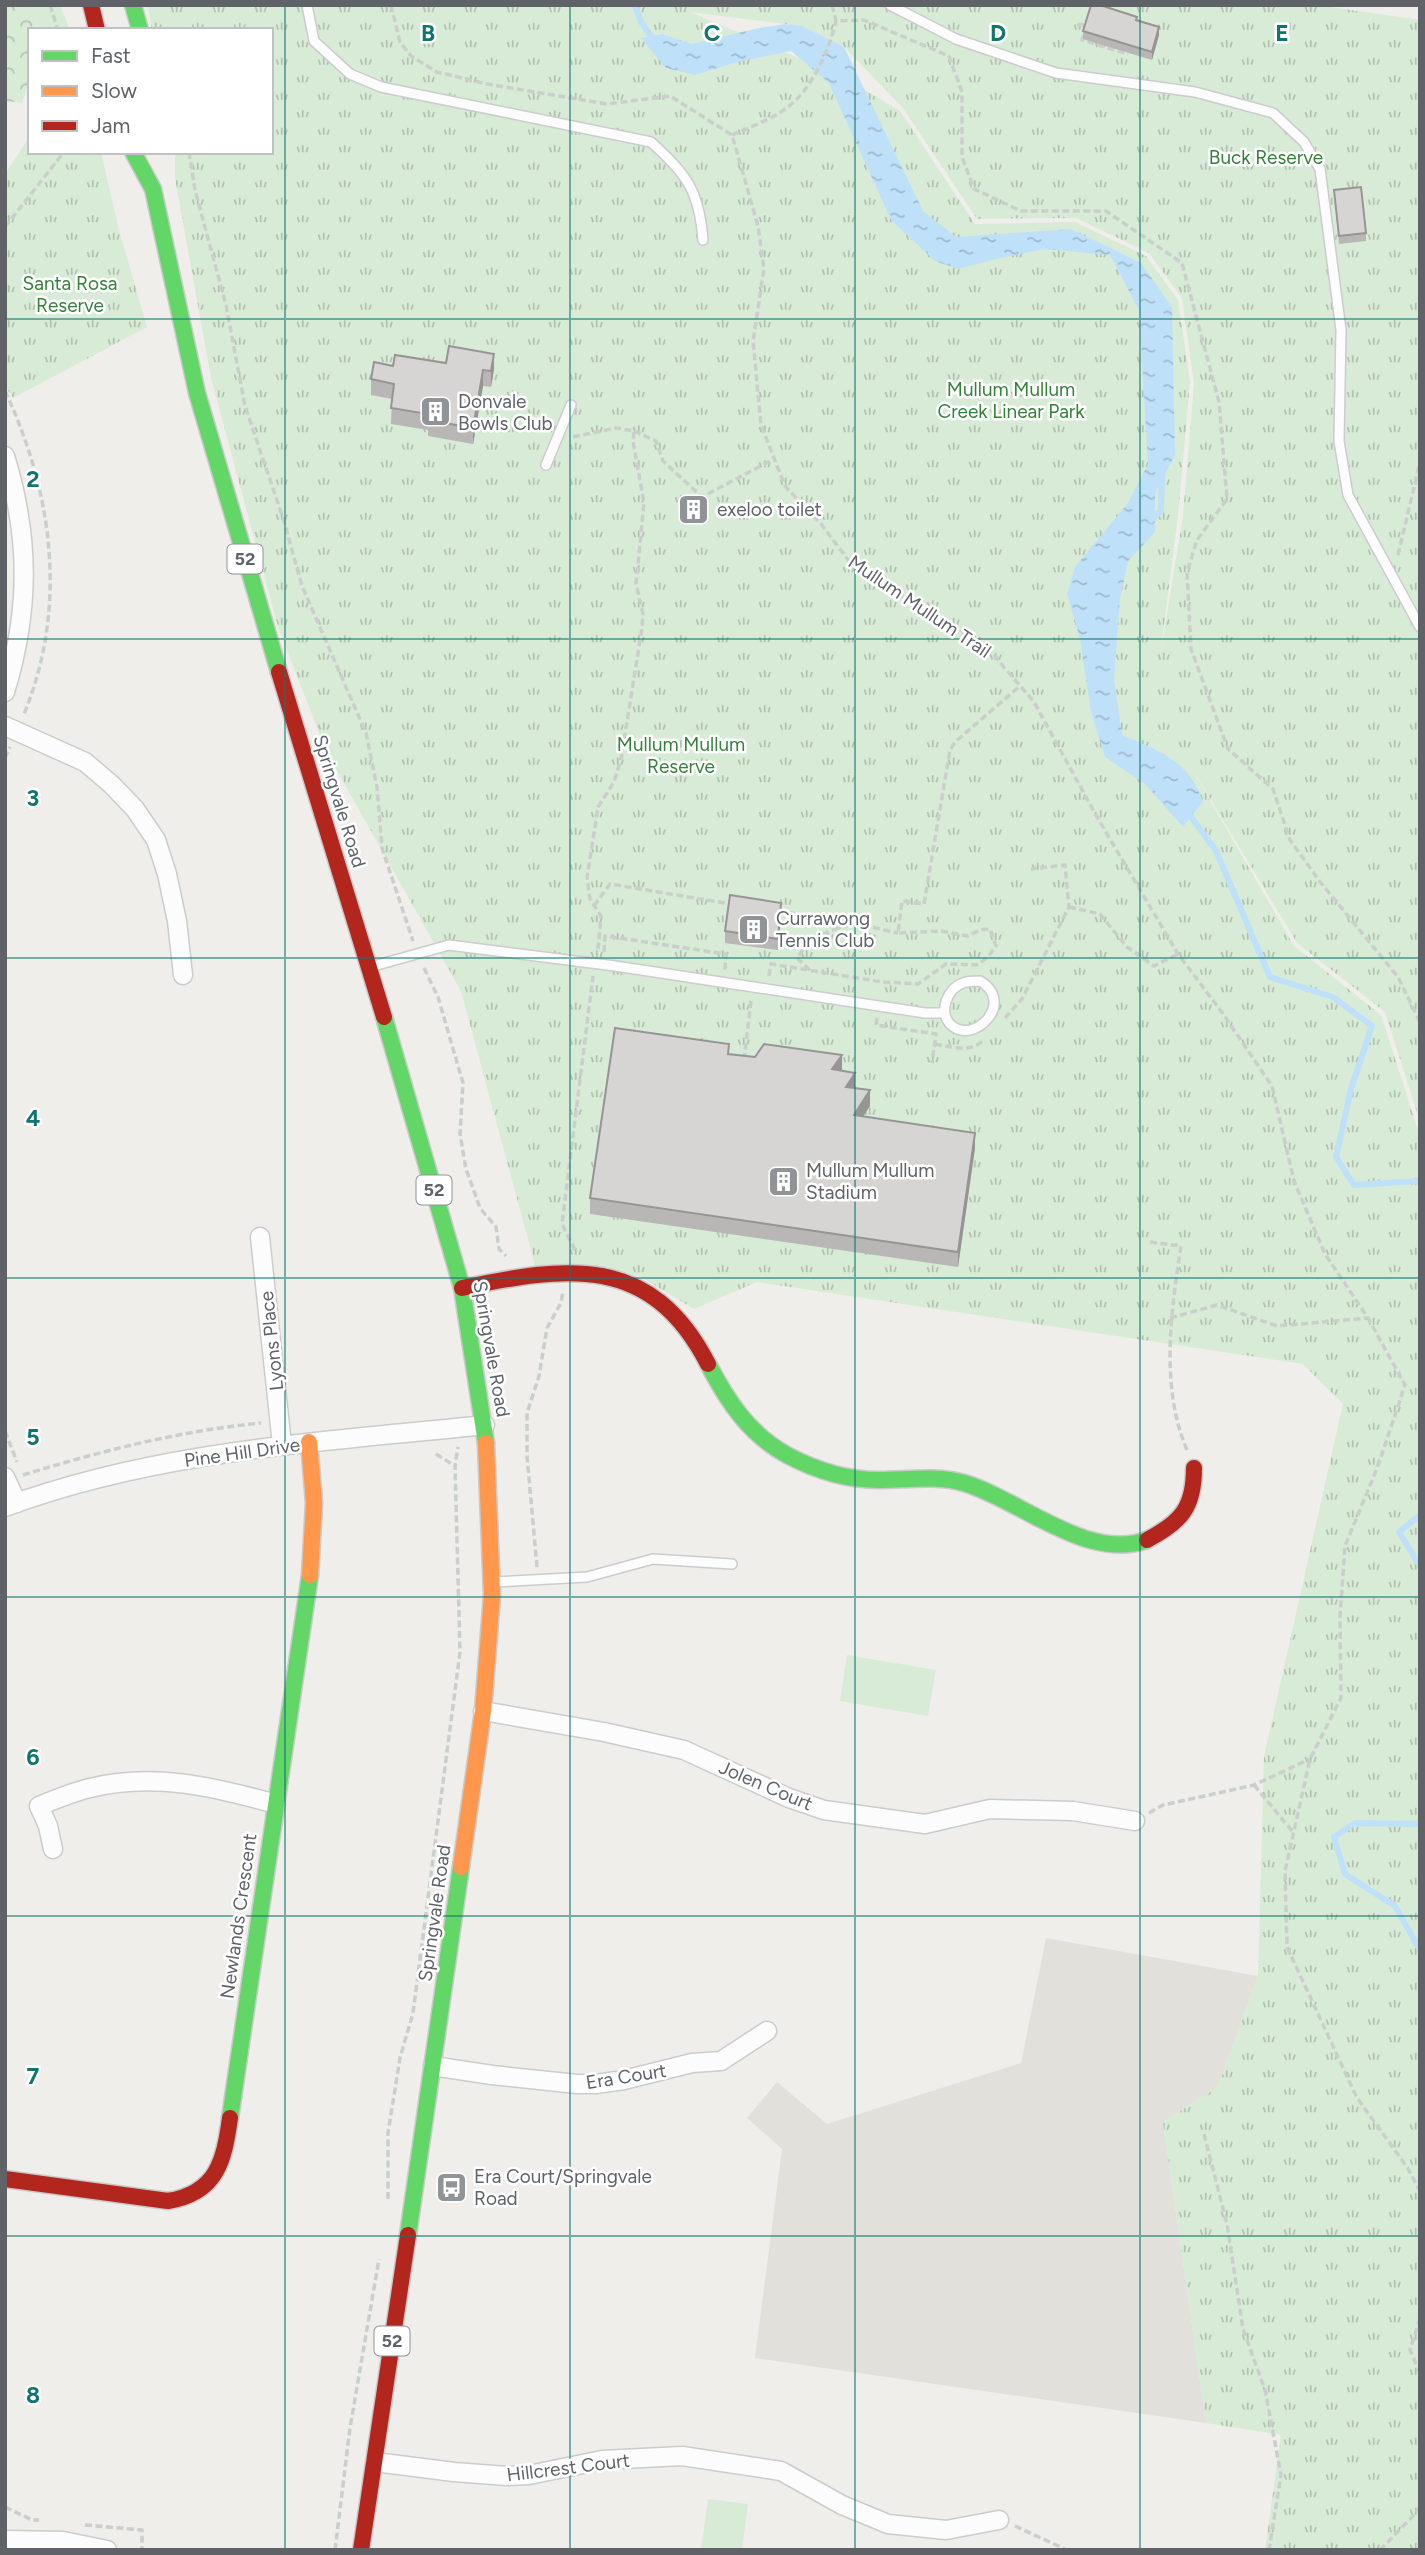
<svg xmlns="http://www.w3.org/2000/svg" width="1425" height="2555" viewBox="0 0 1425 2555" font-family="Figtree,sans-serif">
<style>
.education{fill:#e2e0da}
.grass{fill:#d8ebd6}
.forest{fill:url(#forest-crowns)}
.park{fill:url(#park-tufts);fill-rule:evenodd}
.water{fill:url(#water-ripples)}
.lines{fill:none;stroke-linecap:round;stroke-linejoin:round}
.stream{stroke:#bfe0f9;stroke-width:6}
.lane-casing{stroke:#cbcccc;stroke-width:12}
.street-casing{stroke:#cbcccc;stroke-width:21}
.fast-casing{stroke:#cacacb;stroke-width:19}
.slow-casing{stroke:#cacacb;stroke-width:19}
.jam-casing{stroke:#cacacb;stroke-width:19}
.path{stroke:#cacfcc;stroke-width:3.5;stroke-dasharray:7 3.5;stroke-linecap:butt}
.lane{stroke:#fdfcfc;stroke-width:9}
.street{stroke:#fdfcfc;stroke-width:18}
.fast{stroke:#63d668;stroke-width:16}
.slow{stroke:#ff974d;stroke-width:16}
.jam{stroke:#b3261e;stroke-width:16}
.wall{fill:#b8b7b5}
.shaded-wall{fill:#969594}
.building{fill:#d6d5d3;stroke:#969594;stroke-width:2}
.grid{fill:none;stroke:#0f766e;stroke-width:2;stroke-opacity:0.55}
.labels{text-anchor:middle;stroke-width:5;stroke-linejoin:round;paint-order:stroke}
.shield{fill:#fff;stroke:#8f9295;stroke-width:2}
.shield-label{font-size:18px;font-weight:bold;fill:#5f6368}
.park-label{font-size:19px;fill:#348238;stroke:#fff}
.poi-label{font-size:19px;fill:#5f6368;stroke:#fff;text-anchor:start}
.street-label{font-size:19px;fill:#5f6368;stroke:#fff}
.grid-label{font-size:23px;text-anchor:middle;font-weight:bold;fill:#0f766e;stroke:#fff;stroke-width:5;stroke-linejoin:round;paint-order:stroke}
</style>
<defs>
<pattern id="forest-crowns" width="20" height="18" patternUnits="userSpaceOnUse" patternTransform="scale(1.75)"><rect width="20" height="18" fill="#d8ebd6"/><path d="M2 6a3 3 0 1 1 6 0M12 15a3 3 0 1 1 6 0" fill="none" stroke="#b2c2b1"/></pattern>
<pattern id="park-tufts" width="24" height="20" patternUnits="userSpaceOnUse" patternTransform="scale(1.75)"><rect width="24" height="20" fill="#d8ebd6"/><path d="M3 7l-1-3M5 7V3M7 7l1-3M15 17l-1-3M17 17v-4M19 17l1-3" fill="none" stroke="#b2c2b1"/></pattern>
<pattern id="water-ripples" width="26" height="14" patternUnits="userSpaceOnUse" patternTransform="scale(1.75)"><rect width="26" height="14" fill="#bfe0f9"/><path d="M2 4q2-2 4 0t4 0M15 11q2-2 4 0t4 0" fill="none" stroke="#9eb9cd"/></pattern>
</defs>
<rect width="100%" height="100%" fill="#efeeea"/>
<path class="education" d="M1046 1938 1258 1976 1218 2087 1163 2122 1206 2423 755 2358 782 2149 747 2118 777 2082 827 2124 1021 2063Z"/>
<path class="grass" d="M27 5H60L70 30H36L35 12Z
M88 152H101L118 226Z
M847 1655 936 1670 928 1716 840 1701Z
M708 2499 748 2504 742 2550H701Z"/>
<path class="forest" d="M5 5H27L35 12 36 30H30V78L22 103 5 101Z"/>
<path class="park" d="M148 5H1317L1420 20V1122L1385 1012 1297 943 1188 762 1294 946 1381 1015 1417 1127 1420 1128V2550H1265L1281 2435 1206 2423 1163 2122 1218 2087 1258 1976 1264 1756 1343 1404 1303 1364 757 1282 694 1309 639 1276 536 1269 461 991 327 753 278 627 211 378 175 178V152H271V30H152ZM690 12 802 26 844 47 903 108 977 219 1076 218 1149 253 1182 298 1194 383 1183 516 1160 656 1178 516 1190 382 1178 300 1146 256 1075 222 975 224 900 111 841 76Z
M30 136V152H88L118 226 147 327 13 398 5 386V174Z"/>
<path class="water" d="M786 24 802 26 844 47 923 211 956 237 1071 229 1141 263 1172 307 1175 455 1155 494V532L1128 561 1120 599 1114 679 1122 735C1158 750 1190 761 1203 802L1183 827 1145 784 1105 757 1091 712 1080 639 1067 594 1075 567 1128 503 1148 464 1139 310 1110 255 1044 249 991 260 958 269 935 261 891 220 829 83 791 51 737 62 695 75 666 68 641 38 662 34 691 44 759 28Z"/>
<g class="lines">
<path class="stream" d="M635 5 641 22 656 43
M1151 520 1161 511 1162 476
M1186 810 1216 851 1270 977 1333 997 1372 1026 1351 1089 1336 1157 1354 1185 1420 1181
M1420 1515 1399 1532 1420 1566
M1420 1821 1416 1824 1355 1823 1334 1837 1345 1874 1395 1906 1420 1950"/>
<defs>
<path id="lane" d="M307 5 314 41 350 74 381 87 651 142C687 175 699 190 703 240
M890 5 956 39 1056 73 1195 92 1273 113 1304 142 1320 169 1341 330 1339 441 1348 495 1420 627
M546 465 571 405
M370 967 449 945 615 966 925 1013H945
M980 981C1017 1003 972 1047 950 1024 938 1011 948 988 963 983 968 981 975 981 980 981Z
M494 1582 587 1577 653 1559 732 1564"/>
<path id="street" d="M5 456C30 538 30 610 5 692
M5 726 85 762 112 785 135 809 156 840 167 874 177 921 183 975
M260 1237 282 1445
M5 1477 17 1503
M5 1507C159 1450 323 1442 485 1425
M483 1711 604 1732 684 1750 789 1798 824 1810 925 1824 990 1809 1073 1811 1135 1821
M53 1849 48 1826 39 1806C56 1799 73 1792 90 1788 154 1772 214 1787 276 1804
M433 2066 492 2075 577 2084H596L624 2080 692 2063 721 2061 767 2031
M375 2462 454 2472 507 2476 529 2475 602 2460 682 2456 781 2471 842 2505 888 2524 946 2530 999 2520
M5 2540 63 2541 107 2550"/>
<path id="fast" d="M133 5 140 30
M133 152 153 189 197 393 279 672
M384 1017 462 1288 486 1443
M708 1364C728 1402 749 1434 787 1455 815 1470 847 1480 879 1480 907 1480 936 1475 964 1483 1019 1499 1087 1562 1147 1540
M230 2118 310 1575
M408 2235 461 1867"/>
<path id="slow" d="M309 1442 314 1503 310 1575
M461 1867 483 1711 492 1595 486 1443"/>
<path id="jam" d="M91 5 97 30
M279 672 384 1017
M462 1288C566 1266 651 1253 708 1364
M1147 1540C1181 1522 1194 1508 1194 1468
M5 2179 168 2201C217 2193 224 2161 230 2118
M361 2550 408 2235"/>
</defs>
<use href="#lane" class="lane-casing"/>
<use href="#street" class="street-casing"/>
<use href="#fast" class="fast-casing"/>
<use href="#slow" class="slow-casing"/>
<use href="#jam" class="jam-casing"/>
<path class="path" d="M50 5 58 30
M391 5 400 42 411 56 437 72 487 84 607 104 670 96 732 135 758 226 764 269 753 341 761 425 785 486 821 524 849 561 894 592 944 618 991 652 1034 702 1097 817 1178 954 1221 1011 1272 1086 1294 1181 1325 1254 1368 1318 1405 1385 1378 1466 1345 1546 1340 1617 1341 1698 1310 1759 1285 1871 1287 1947 1357 2098 1407 2167 1420 2191
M832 5 836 21 864 20 949 56 962 92V157L974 189 1021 211H1106L1182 263 1219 402 1227 499 1197 540 1187 572 1191 649 1228 749 1273 789 1290 840 1321 883 1398 977 1420 1022
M1077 25H1087L1082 40 1128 54
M732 135C753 126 780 116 796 100 815 81 830 47 836 21
M189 152 195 190 226 305 245 406 283 518 302 586 366 733 377 787 382 848 413 941
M5 227 64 152
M5 391C53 493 68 607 24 714
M634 431 656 441 663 461 702 497 774 459
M573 437 616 428 634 431 633 441 644 503 636 584 643 614 642 628 621 759 614 782 598 807 587 878 590 899 601 916 598 949
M1398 555 1420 462
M5 758 10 747
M594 906 610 884 731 904
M1069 907 1100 914 1127 947 1154 966 1178 954
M777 911 818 917 841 928
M604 952 605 936 726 954 725 970
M424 968 438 997 463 1083 460 1134 466 1169 480 1208 496 1227 499 1249 506 1256
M810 970 797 958C807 941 833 926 854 925 867 924 885 931 898 933
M769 976 771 964 883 982 918 984 946 964 977 965 987 958 996 946 990 929 980 930 968 936 941 931 898 933 902 901 924 904 950 750 955 742 1020 686
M877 1018 876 1025 936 1034 932 1063
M1005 1018 1022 999 1069 907 1065 865 1031 869
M935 1044C951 1047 969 1053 983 1041
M744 1060 751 1001
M1150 1242 1181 1246C1171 1311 1160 1387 1187 1450
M575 1250 562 1224 593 976
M1170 1318 1217 1305 1277 1326 1368 1318
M5 1431 17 1462
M436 1454 455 1466
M23 1475C101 1451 179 1431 261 1423
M537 1567 527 1456V1413L539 1376 547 1328 561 1303 563 1291
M1254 1785 1293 1832
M1149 1813 1163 1805 1254 1785 1310 1759
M1204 2134 1227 2224 1243 2329 1265 2390 1281 2475 1269 2550
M388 2199V2133L400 2058 413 2013 460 1652 455 1466 458 1447
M1420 2318 1410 2350 1420 2373
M5 2507 32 2520H39
M85 2525 142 2530V2550
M1015 2526 1067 2550
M335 2550 350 2428 379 2259
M1380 2550 1416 2513 1420 2506"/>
<use href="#lane" class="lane"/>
<use href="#street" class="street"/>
<use href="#fast" class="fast"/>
<use href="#slow" class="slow"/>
<use href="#jam" class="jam"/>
</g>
<path class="wall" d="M1137 20 1159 35 1152 60 1083 39V31Z
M1334 190 1366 233V241L1339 244Z
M393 366 494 369 491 387 483 386 473 444 428 436V430L391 424 392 399 371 395V379Z
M781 915 778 950 725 943V931Z
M729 1054 842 1071 870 1106 863 1116 975 1148 958 1267 590 1214V1198Z"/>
<path class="shaded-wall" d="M1159 27V35L1152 60V52Z
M494 354V369L491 387V371Z
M483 370V386L473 444V428Z
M781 903V915L778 950V939Z
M842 1055V1071L832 1069Z
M855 1073V1089L846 1087Z
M870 1090V1106L854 1131V1115Z
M975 1133V1148L958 1267V1252Z"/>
<path class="building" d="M1091 5H1100L1137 17 1136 20 1159 27 1152 52 1083 31Z
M1361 187 1366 233 1339 236 1334 190Z
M449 346 494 354 491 371 483 370 473 428 428 420V414L391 408 394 384 371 379 374 362 393 366 395 355 446 363Z
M730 895 781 903 778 939 725 931Z
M615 1028 729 1044 728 1054 755 1057 764 1044 842 1055 832 1069 855 1073 846 1087 870 1090 854 1115 975 1133 958 1252 590 1198Z"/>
<path class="grid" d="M285 5V2550M570 5V2550M855 5V2550M1140 5V2550M5 319H1420M5 639H1420M5 958H1420M5 1278H1420M5 1597H1420M5 1916H1420M5 2236H1420"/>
<defs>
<symbol id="building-square" viewBox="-11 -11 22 22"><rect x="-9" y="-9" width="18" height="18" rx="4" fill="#919496" stroke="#fff"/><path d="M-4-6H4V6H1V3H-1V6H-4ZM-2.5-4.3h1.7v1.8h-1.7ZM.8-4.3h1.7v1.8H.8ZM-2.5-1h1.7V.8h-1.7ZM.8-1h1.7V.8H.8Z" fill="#fff"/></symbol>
<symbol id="bus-square" viewBox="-11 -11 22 22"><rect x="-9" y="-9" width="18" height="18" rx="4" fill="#919496" stroke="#fff"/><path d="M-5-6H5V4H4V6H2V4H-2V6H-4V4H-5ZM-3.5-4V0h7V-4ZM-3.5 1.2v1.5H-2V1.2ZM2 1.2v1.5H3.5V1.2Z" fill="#fff"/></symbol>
</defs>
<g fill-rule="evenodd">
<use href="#building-square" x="418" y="394" width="35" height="35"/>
<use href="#building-square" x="676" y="492" width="35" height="35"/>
<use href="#building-square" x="736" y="912" width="35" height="35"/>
<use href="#building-square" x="766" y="1164" width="35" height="35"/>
<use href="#bus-square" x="434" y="2170" width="35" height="35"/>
</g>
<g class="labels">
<g class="shield">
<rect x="227.5" y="544.5" width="35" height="29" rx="5"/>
<rect x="416.5" y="1175.5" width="35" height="29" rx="5"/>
<rect x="374.5" y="2326.5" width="35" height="29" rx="5"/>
</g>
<g class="shield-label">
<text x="245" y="565">52</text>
<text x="434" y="1196">52</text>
<text x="392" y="2347">52</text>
</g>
<g class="park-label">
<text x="1266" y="164">Buck Reserve</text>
<text x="70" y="290">Santa Rosa<tspan x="70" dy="22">Reserve</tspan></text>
<text x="1011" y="396">Mullum Mullum<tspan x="1011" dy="22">Creek Linear Park</tspan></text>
<text x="681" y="751">Mullum Mullum<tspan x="681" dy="22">Reserve</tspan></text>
</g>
<g class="poi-label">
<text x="458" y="408">Donvale<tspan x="458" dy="22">Bowls Club</tspan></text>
<text x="717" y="516">exeloo toilet</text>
<text x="776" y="925">Currawong<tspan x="776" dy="22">Tennis Club</tspan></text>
<text x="806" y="1177">Mullum Mullum<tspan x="806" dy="22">Stadium</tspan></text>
<text x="474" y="2183">Era Court/Springvale<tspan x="474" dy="22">Road</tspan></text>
</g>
<g class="street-label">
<text transform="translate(920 606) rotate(34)" y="7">Mullum Mullum Trail</text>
<text transform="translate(340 801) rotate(73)" y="7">Springvale Road</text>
<text transform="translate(271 1341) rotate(-96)" y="7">Lyons Place</text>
<text transform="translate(492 1349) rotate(80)" y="7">Springvale Road</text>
<text transform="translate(242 1452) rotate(-8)" y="7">Pine Hill Drive</text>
<text transform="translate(766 1785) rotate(23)" y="7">Jolen Court</text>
<text transform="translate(434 1913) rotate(-82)" y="7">Springvale Road</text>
<text transform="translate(238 1916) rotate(-82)" y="7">Newlands Crescent</text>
<text transform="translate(626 2076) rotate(-9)" y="7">Era Court</text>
<text transform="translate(568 2467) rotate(-7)" y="7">Hillcrest Court</text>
</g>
</g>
<g class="grid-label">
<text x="428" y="41">B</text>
<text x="712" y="41">C</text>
<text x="998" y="41">D</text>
<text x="1282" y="41">E</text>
<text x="33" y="487">2</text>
<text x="33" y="806">3</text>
<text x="33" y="1126">4</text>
<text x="33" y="1445">5</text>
<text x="33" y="1765">6</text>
<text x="33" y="2084">7</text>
<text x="33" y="2403">8</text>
</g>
<rect width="1425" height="2555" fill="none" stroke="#5f6368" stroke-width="14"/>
<rect x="28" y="28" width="245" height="126" fill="#ffffff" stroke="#bfc1c3" stroke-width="2"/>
<rect x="42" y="51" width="35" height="10" fill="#63d668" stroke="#bfc1c3" stroke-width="2"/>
<text x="91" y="63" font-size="21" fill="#5f6368">Fast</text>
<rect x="42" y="86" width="35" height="10" fill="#ff974d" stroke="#bfc1c3" stroke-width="2"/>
<text x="91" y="98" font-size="21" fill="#5f6368">Slow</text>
<rect x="42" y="121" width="35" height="10" fill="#b3261e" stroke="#bfc1c3" stroke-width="2"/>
<text x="91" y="133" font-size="21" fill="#5f6368">Jam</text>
</svg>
